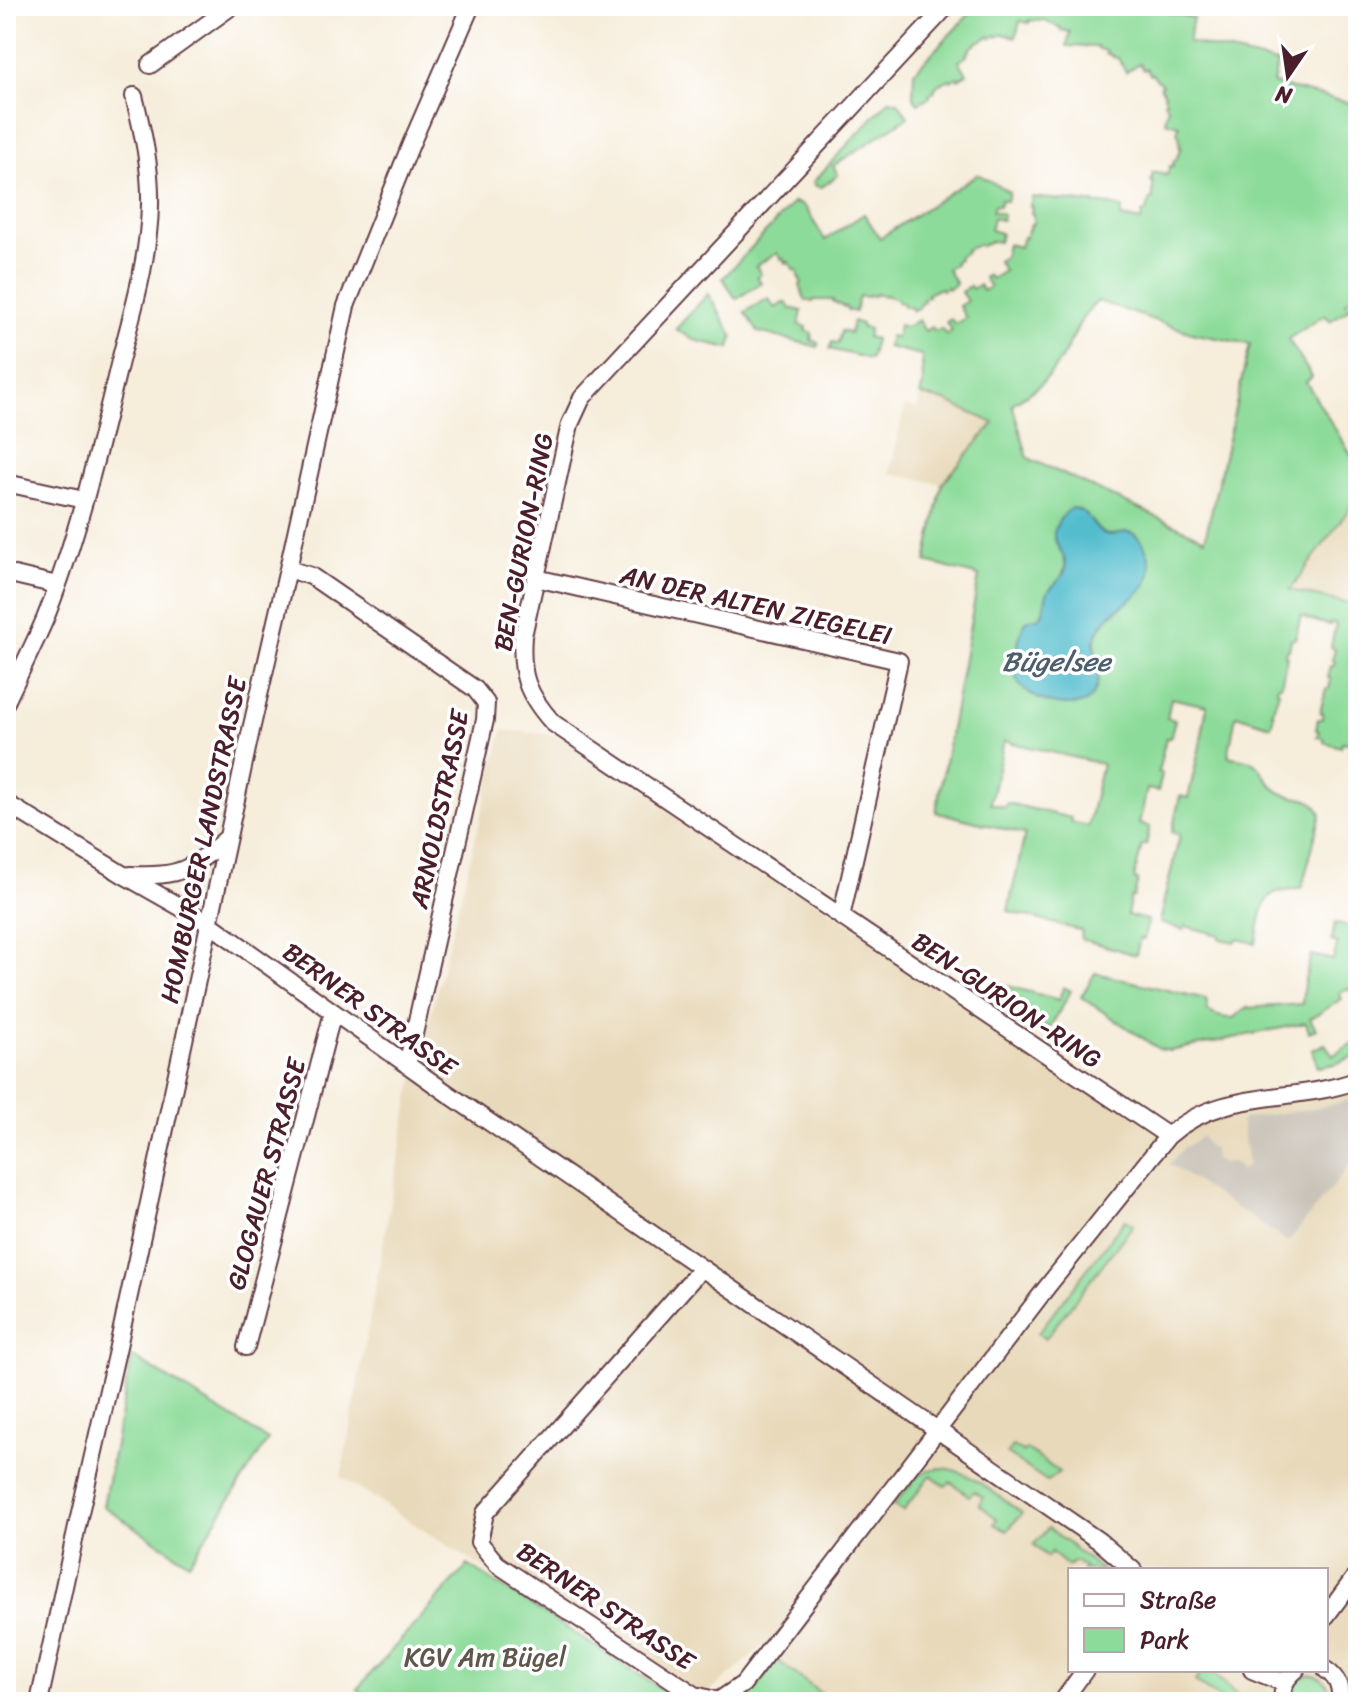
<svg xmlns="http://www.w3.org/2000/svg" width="1364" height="1708" viewBox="0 0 1364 1708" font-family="Sriracha,sans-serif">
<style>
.built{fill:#e8d9ba;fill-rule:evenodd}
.industrial{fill:#c9c3b8}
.green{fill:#8ddb9a;stroke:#6c7d62;stroke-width:2;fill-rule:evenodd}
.water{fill:#52bdce;stroke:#4e6e7c;stroke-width:2}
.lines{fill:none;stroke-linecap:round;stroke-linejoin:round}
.minor-casing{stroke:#643e45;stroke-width:20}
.minor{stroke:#fff;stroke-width:16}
.labels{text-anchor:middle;stroke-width:7;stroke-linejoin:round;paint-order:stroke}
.street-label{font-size:26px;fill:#4a1f2b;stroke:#fff}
.park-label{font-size:26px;fill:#5e574c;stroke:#fff}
.water-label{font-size:28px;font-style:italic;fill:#4d5e6c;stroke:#fff}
</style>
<rect width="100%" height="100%" fill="#fff"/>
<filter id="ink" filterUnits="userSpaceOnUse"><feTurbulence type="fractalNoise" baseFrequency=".0125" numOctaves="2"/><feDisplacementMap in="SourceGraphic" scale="16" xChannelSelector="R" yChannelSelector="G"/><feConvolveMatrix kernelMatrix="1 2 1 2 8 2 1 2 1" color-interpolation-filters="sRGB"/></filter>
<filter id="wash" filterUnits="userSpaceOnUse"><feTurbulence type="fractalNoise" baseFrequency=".006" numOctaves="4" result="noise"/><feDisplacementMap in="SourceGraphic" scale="32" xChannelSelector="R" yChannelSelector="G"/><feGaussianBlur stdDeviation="1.8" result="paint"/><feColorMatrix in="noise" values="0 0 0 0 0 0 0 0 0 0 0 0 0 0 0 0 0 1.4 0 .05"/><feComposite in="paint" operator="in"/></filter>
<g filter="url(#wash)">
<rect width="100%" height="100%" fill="#f6eddb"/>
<path class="built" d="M920 395 945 401 994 423 942 484 890 473 905 406 917 409Z
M1358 497V606L1289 590Z
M503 730 572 737 1168 1136 1184 1122 1358 1080V1702H832L777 1660 765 1645 698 1702H691L341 1477 410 1095ZM1070 1570H1326V1670H1070Z"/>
<path class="industrial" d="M1352 1099 1358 1107V1155L1288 1242 1169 1164 1184 1148 1202 1136 1206 1144 1214 1149 1215 1159 1222 1164 1231 1162 1236 1164 1241 1171 1248 1165 1241 1119 1322 1107Z"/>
<path class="green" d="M977 6H1140L1193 18 1188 42 1277 63 1273 84 1358 105V294L1346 302 1350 308 1330 321 1325 315 1288 339 1312 377 1306 382 1358 466V497L1290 590 1358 606V745L1342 742 1341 747 1324 742V738L1317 737 1319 731 1316 730 1318 719H1322L1323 713 1320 712 1326 689H1329L1331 679 1328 678 1331 666H1334L1335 661 1332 660 1335 649 1331 647 1336 624 1331 623 1330 625 1306 619V617L1301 616 1295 639H1291L1289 650H1286L1285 655 1287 656 1281 685H1278L1277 690 1279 691 1272 713 1274 714 1271 726 1236 715 1228 756C1235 758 1246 759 1253 762 1265 769 1267 788 1284 794 1299 800 1315 796 1321 814L1302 887C1294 892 1286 890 1277 892 1261 896 1259 929 1256 943L1237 939 1235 942 1220 939V935L1185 926 1184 930 1160 923 1164 905 1163 904 1180 835 1172 832 1180 796 1188 798 1200 746 1207 706 1171 698 1167 718 1175 720 1170 738H1166L1158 772 1162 774 1158 791 1147 789 1139 824 1150 827 1146 845H1142L1134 879 1138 880 1134 897H1131L1127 915 1148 920 1144 939 1140 938 1136 955 1081 939 1082 931 1008 911 1025 834 936 812 979 576 926 562 942 484 994 423 945 401 920 395 923 384 922 355 887 347 890 336 897 337 899 325 906 327 918 320 925 331 932 327 935 331 941 328 946 335 952 331 946 322 951 319 955 324 966 318 959 306 967 301 961 292 970 286 972 289 979 285 983 291 990 287 984 278 988 275 991 279 1004 271 998 261 1004 257 1007 244 1020 247 1023 237 1025 238 1031 224H1033V214L1031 213 1032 207 1030 206 1032 197 1110 205 1122 208 1121 217 1141 221 1143 212 1146 213 1151 199H1153V182L1151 181 1153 172 1167 175 1170 166H1173L1174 160H1176L1181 147 1179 146 1180 141 1179 140 1180 135 1177 134 1179 125 1165 121 1168 108 1164 102 1166 100 1164 95 1165 94 1160 87 1162 85 1152 74 1150 75 1147 69 1144 70 1140 63 1126 72 1118 58 1112 57V55L1106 54 1107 51 1098 49V47L1067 46 1070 32 1061 30V28L1043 20 1042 21 1030 20 1029 23 1020 21 1016 37 1003 34 997 37 996 35 991 38 989 36 976 43V44L969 49 970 51 966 54 967 56 959 61 967 74 958 79 957 77 951 81 950 79 939 84 934 89 935 91 929 94 930 97 918 103 913 97 914 72ZM1098 301 1195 334 1250 344 1205 539 1028 458 1012 404C1023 397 1034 391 1044 381 1061 364 1070 342 1081 321 1085 313 1092 307 1098 301ZM1061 518 1091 521C1096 528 1103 536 1112 535 1122 535 1135 527 1140 541 1144 549 1144 575 1145 586 1126 609 1087 620 1096 656L1027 621C1031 620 1036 620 1039 617 1045 613 1043 605 1046 599 1053 586 1068 575 1065 559 1061 538 1046 548 1061 518ZM1004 741 1102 764 1088 826 1071 822V818L1007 803 1005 807 990 803Z
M889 100 898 102 908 117 833 166 838 175 822 187 816 186 813 182Z
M978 174 1009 192 1007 201 1001 200 999 206 994 205 992 211 1003 214 1002 220 993 218 990 230 1001 233 999 242 993 241 981 246 979 244 966 250V252L958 257 959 259 954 262 955 265 947 269 956 284 948 289 947 287 942 290 940 288 927 294 928 296 923 299 924 301 920 304V306L913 311 911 308 903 306V303L897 302V299L884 295 883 296 875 294 874 296 869 295 868 297 859 296 855 312 847 310V308L833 302V300H814L813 302 805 300 800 285 802 283 798 276 799 274 796 269 794 270 789 262 786 263 783 258 781 259 777 253 756 266 761 274 757 277 761 283 736 299 723 278 794 202 805 207 825 240 864 214 880 238Z
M708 294 733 336 730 348 694 340 676 329Z
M768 298 775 308 786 302 790 308 802 311 799 325 807 327 806 331 812 333 811 340 819 343 818 347 758 332 745 312Z
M853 321 861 324V327L869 329 867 337 875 339 870 359 830 349 832 342 838 343 841 331 850 333Z
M1335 923 1358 929V990L1352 993 1348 988 1339 993 1342 999 1310 1019 1316 1029 1309 1032 1306 1023 1170 1051 1159 1049 1081 997 1095 973 1206 999 1208 1011C1216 1017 1224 1018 1233 1018L1247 1008 1302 1004 1304 983 1311 955 1333 960 1338 943 1331 941Z
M993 982 1059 1000 1063 987 1071 991 1049 1029 991 990Z
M1358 1040V1055L1335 1064 1318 1067 1312 1050 1325 1044 1333 1055Z
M1125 1220 1133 1225 1045 1339 1038 1333Z
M132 1356 268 1440 189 1563 103 1506Z
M1013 1446 1023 1452 1026 1449 1059 1472 1047 1481 1007 1454Z
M942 1468C968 1469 1000 1498 1022 1513L1007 1531 994 1524 997 1519 979 1504 983 1497 974 1491 969 1496 951 1482 945 1486 931 1475 903 1511 893 1505 917 1477 928 1470Z
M1048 1528 1102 1570H1082L1084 1567 1074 1561 1068 1566 1051 1552 1047 1557 1034 1545Z
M468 1565 682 1702H370L372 1699 357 1689Z
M777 1660 832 1702H744Z
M1205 1670H1209L1245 1702H1225L1195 1681Z
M1311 1675C1326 1678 1333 1688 1329 1702H1294C1290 1688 1297 1678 1311 1675Z"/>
<path class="water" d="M1072 508C1093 510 1091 533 1109 535 1115 536 1121 531 1127 532 1139 532 1146 548 1149 558 1159 597 1113 602 1100 628 1097 633 1094 640 1094 645 1094 651 1097 658 1097 663 1101 686 1095 706 1069 705 1055 705 1040 701 1029 693 1024 690 1019 686 1017 680 1013 669 1018 629 1027 621 1033 617 1039 620 1043 613 1046 605 1044 597 1049 590 1054 584 1063 578 1065 571 1068 559 1060 552 1056 543 1049 531 1062 514 1072 508Z"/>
</g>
<g filter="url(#ink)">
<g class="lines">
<defs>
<path id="minor" d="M947 6 582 398 570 424 523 636C520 675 527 694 553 723L1168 1136
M150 65 232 6
M6 483 84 500
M288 569 311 576 475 689 486 703 485 720 407 1065
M6 573 57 585
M536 578 899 661 841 917
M6 702C19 674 33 647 45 619 78 536 99 447 120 361 133 310 149 257 150 205 151 168 143 132 134 96
M6 803 122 874 210 924 447 1093 1099 1541 1133 1570
M130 875C181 877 190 870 228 837
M701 1269 485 1513 479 1542 497 1564 695 1695 718 1701 743 1684 1047 1287 1168 1136C1223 1087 1294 1104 1358 1080
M246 1347 333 1012
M1326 1616 1358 1573
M1252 1670 1284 1683
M1326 1670C1338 1678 1341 1688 1340 1702
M39 1702 79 1517 119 1342 251 730 288 569 346 306 411 144 471 6
M1062 1702 1085 1670
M1283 1702C1281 1688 1285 1679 1296 1670"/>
</defs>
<use href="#minor" class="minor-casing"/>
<use href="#minor" class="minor"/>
</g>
</g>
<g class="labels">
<g class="street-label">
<text transform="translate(523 542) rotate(-79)" y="9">BEN-GURION-RING</text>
<text transform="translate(756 605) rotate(13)" y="9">AN DER ALTEN ZIEGELEI</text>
<text transform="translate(439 809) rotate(-78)" y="9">ARNOLDSTRASSE</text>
<text transform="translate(203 840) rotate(-78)" y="9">HOMBURGER LANDSTRASSE</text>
<text transform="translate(1007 1000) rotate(34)" y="9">BEN-GURION-RING</text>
<text transform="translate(370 1009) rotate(36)" y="9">BERNER STRASSE</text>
<text transform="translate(266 1174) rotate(-75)" y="9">GLOGAUER STRASSE</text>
<text transform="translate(606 1606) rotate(34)" y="9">BERNER STRASSE</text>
</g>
<g class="park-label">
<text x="485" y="1666">KGV Am Bügel</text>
</g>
<g class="water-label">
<text x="1056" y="671">Bügelsee</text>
</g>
</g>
<rect width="1364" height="1708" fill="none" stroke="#fff" stroke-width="32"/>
<rect x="1068" y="1568" width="260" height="104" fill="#ffffff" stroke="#b7a5aa" stroke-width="2"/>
<rect x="1084" y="1594" width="40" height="12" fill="#ffffff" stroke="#b7a5aa" stroke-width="2"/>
<text x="1140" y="1608" font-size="24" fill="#4a1f2b">Straße</text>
<rect x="1084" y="1628" width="40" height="24" fill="#8ddb9a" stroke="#b7a5aa" stroke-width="2"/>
<text x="1140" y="1648" font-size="24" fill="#4a1f2b">Park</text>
<g transform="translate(1288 76) rotate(193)" stroke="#ffffff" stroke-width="6" paint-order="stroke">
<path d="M0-6L14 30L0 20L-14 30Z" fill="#4a1f2b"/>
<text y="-12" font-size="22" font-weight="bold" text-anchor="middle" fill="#4a1f2b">N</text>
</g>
</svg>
